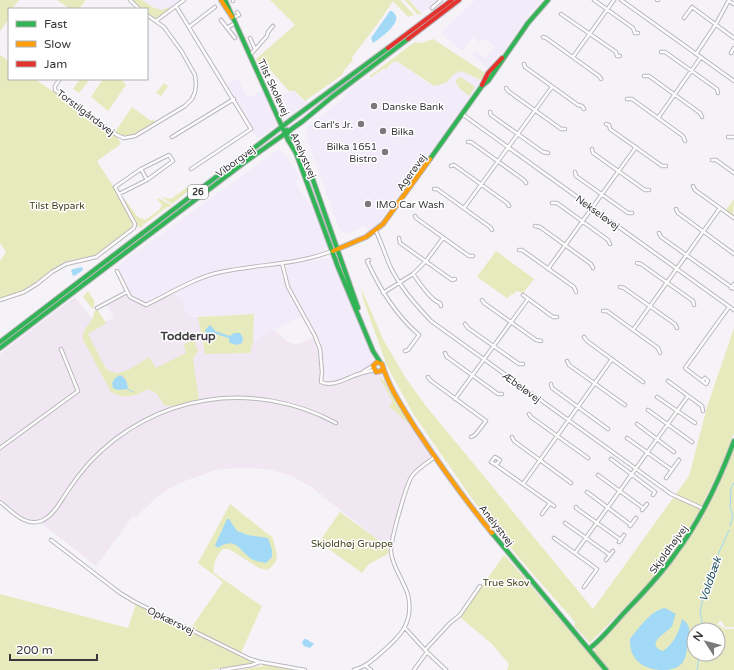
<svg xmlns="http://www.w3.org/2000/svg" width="734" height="670" viewBox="0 0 734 670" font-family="'Varela Round',sans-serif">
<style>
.commercial{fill:#f2ebf9}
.industrial{fill:#f0e7f3}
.green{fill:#e7eabc;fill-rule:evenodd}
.water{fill:#a1d9f6}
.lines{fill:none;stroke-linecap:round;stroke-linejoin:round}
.stream{stroke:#a1d9f6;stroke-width:1}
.street-casing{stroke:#b9b7bb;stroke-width:4.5}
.fast-casing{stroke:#b9b7bb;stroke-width:6}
.slow-casing{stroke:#b9b7bb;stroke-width:6}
.jam-casing{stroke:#b9b7bb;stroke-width:6}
.street{stroke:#fefdfe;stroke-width:2.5}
.fast{stroke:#30b455;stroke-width:4}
.slow{stroke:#ff9f0a;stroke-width:4}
.jam{stroke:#e5322d;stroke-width:4}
.poi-dot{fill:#7b797c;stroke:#fff;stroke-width:1.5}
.labels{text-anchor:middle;stroke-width:3;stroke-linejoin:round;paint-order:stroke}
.shield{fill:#fff;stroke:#747375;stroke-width:1}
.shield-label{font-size:9px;font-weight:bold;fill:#39373a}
.street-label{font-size:10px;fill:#39373a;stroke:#fff}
.poi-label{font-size:10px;fill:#39373a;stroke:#fff;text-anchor:start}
.park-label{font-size:10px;fill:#3f4219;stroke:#fff}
.water-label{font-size:11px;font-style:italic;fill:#245266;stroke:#fff}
.quarter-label{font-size:12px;font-weight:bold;fill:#413e44;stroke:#fff}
</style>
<rect width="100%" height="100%" fill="#f6f3f8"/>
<path class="commercial" d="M142 0H181L166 11 154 8Z
M410 0H439L421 14Z
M475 0H542L529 15 502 54H497L498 55 487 68 472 54 475 51 485 58 495 47 485 38 480 43 473 37 462 51 441 33Z
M394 61 398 62 431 85 448 81 454 74 461 71 481 80 471 97 378 224 373 230 367 233 368 229 363 226 350 233H343L339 229 306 136 307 127 341 100 350 89 365 78 369 79 384 68 387 69Z
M237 78 248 98 263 90 277 124 258 139 252 130 253 129 228 85 229 83Z
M294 90 304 101H309L288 116 284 118 280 112 274 99Z
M279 149 292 164 300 179 295 183 310 205 316 207 328 244 327 247 318 254 310 256 307 255 300 258 234 268 213 272 199 278 146 303 131 296 117 266Z
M330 257 332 258 338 271 353 310 356 311 371 350 373 360 372 366 367 369 331 383 325 382 323 379V360L321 349 316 335 292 291 286 268 288 265 318 260Z
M279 266 282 269 289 294 302 316 253 341V314L189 317 185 308 176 293H174L204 279 215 275 228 272Z"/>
<path class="industrial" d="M174 293 180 298 189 317H198L205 354 251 345 253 341 274 330 288 342 295 344 301 343 313 337 318 350 320 362 319 384 331 386 334 385 369 372H374L382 376 430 452V455L429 458 414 471 409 478 389 548 310 486 291 476 270 470 252 468H235L216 470 185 481 170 488 156 498 136 517 133 516 96 566 41 523 24 517 0 499V354L75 297 90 316 100 324 114 318 107 305 125 295 143 306H146Z"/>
<path class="green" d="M0 0H19L12 9H9V19L0 31Z
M57 0H86L79 9H70Z
M134 0H142L154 8 163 10 168 7 170 9 156 19 147 13V9H141L133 2Z
M270 0H400L414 15 408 17 393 1 376 26 352 57 353 60 345 69 342 75 305 101 295 91H289L264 63 259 65 256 59 295 25Z
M405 0H409L422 15 417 14Z
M433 39 485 73 481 80 461 71 454 74 446 83 434 86 398 62C392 60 390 65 386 69L384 68 369 79 371 75 412 44 416 42 422 43Z
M0 55 9 61V79H34L51 90 118 138 121 144 97 161 113 186 133 222 130 230 96 255 72 260 61 264 23 291 0 298V261L6 252 0 243Z
M461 77 475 87 469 96 458 87 459 86 455 82 457 79Z
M80 79H90L79 93 73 89Z
M103 79H120L125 83V84L126 85 108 111 91 97Z
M164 83 168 86 161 96 156 93Z
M132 107 151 121 153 119 155 122C141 131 131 142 115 132Z
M190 185 192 188 172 204 161 197 171 199Z
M123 197 138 217 145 220 159 210 162 205 157 199 158 198 171 205V207H167L143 225 142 228 138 227Z
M734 199 733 215H732L726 210Z
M496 251 534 279 523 293 517 291C514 294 510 295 507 298L477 277Z
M361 288 383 339 405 377 426 406 593 609 689 476 707 407 734 328V433L721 466 701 508 682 540 666 563 653 579 590 643 574 626 575 622 519 558 473 500 414 415 387 366 363 299Z
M88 291 95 302 93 304 95 308H92L83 297Z
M97 309 106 323 88 334 105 367C117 382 137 364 149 357L156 368 186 353 184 344 194 340 198 351 193 359 199 399 174 406 164 405 157 394 148 389C135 396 125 400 111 392L83 340C81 326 94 324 94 312Z
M254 314 253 341 250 353 205 354 198 317Z
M381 378 385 382 410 425 389 406 393 402 380 379Z
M734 446V627H725L721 620 717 624 725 629H734V670H609L594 653V650L596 646C615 625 636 605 655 583 690 542 715 496 734 446ZM694 630H718V654H694Z
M230 504 273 538C276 553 282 560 267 570L259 568 229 549H223C217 554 212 566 214 573L262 606 241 653 191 628 223 582 198 563Z
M340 512 388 547V554L369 564 362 573 319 542Z
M504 555 508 559 603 670H507L509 664 492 644 460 617Z
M0 594 128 628 136 604 254 662 253 664 209 670H0Z
M263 664 293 670H241L260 666 262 667Z"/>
<path class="water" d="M390 11H392C393 12 395 14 396 16 399 25 379 39 373 43L371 38Z
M82 267 83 270 76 275 73 276 71 271 73 269Z
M210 325 213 328 215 331 230 336 234 333H240L243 338 242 343C237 346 235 345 229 342V338L213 333 211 335 205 332 206 329Z
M120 375C126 378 127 382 128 389L118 390 113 388 112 383 115 378Z
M227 519H229L237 531 248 535 268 538 272 550V557L266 563C263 562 259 562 256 561 240 555 238 534 218 548L215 545Z
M665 608 676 614C674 617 674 622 672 626 669 632 643 643 663 651 673 645 680 630 682 619 691 625 690 631 688 641 687 647 687 656 683 662 679 668 671 670 664 670 645 670 629 661 630 639 639 628 651 610 665 608Z
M304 639H306L314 644 310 648 304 646 302 643Z"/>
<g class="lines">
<path class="stream" d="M128 389 133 392
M730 526 733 515 730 508 731 488 734 483
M700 630 702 621 700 611 709 575 729 530
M697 670 699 658 698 654"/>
<defs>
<path id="street" d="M130 0 139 9
M233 0V1
M594 0 633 28 635 33H638
M621 0 734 81
M657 0H658
M729 1 734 4
M176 6 251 129 191 169
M432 8 441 0
M561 14 616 52 617 56H620
M233 18 239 15 237 12
M684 18 692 7 734 38
M221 20 235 38
M156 21 184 0
M189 27 215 7
M227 28 235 23
M543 37 546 38 599 76 601 79
M250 38 255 49
M661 52H665L717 89 718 93
M731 53 734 48
M696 54 716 24 729 0
M250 55 267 36 268 32 273 26
M573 57 614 0
M524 64 525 67 578 105 582 106 584 109
M644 76H649L700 113 702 117
M60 79 55 86V90L117 135 124 138 135 136 185 106 192 99 195 92 196 85 195 75 182 52 164 27 147 15
M506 88 508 91 561 129H565
M627 99H632L683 136 685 141
M490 112 491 115 543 152 548 153
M462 114 734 310
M658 118 701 57
M606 124 609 125 610 129 662 166H666
M172 137 234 99
M728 137H734
M468 142H471L524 180 526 183
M592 149 593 153 645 190H649
M712 160H716L734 173
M451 166 454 165 507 203 509 206
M141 169 147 180
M575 172 576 176 628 213H632
M693 186 695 190 734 218
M434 189H437L490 227 492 230
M552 203H557L608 240 610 244
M464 208 552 87
M676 209 678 213 734 254
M415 216 416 218 469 256H473
M535 226 540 227 591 264 593 268
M376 231C381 242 385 254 390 266 400 287 415 304 431 321L671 494 704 509
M659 233 661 237 734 289
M399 238 400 243 452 280 455 279
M519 250H522L574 287 576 292
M369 260 367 261C380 289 395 314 419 335L408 350 405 351
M282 263 288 287 315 336 320 349 322 372 321 382C334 388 349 376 362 373 366 372 370 371 374 370
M637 263 641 264 693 301 694 305
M548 269 636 147
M117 271 130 297 146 305C169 294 196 277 221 272 259 264 297 265 332 251
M413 274C419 282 431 301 440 303L441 306
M620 287 624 288 675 324 677 328
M731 288 734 284
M383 293 413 274 426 261 443 238
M523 295 553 317H557
M0 300 24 292 37 284 52 272 66 264 96 257 134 228 135 224 115 187 141 169 169 155 173 161 147 180 119 194
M482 300 484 303 536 340 541 341
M97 308 127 292
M603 311H607L658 348 660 353
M465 324 468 328 519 364H523
M633 330 720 208
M584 337 587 341 643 382
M445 353 447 357 498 394H502
M567 361 569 365 625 405
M364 371 373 366
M428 377 430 380 486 421 475 435 471 437
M668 381 702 406 703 411
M702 381 705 378 708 381 706 384 685 368 729 307
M551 384 552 388 608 429
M657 397 695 423
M455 399 528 299
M648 410 692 442
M529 414 531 417 588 458
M637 424 674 452
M512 437 514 441 571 483
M627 438 672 470
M0 448 78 391 61 349
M611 459 655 492 653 495
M496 465 491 462 495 457 500 460 496 465 554 506
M598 475 643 508
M666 478 679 460
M523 484 612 359
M587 492 631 525
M0 502C12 511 25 527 41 521 54 516 61 500 69 489 75 480 82 471 89 463 154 393 254 379 336 423
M576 507V508L621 540
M642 510 647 504
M542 514 550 503
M565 523 610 555
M630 526 636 518
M554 538 597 569 584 587
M51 540 120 593 135 602 250 659 260 662 305 670
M619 542 624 535
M575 553 688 396
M606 560 613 551
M405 628 427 652 414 670
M425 650 450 623 460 615 480 586
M427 652 446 670
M366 666 371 670
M222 670 252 665 260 662
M354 670C367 666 373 660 382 652 401 636 414 622 408 595 404 581 392 566 391 552 390 542 406 485 412 476 418 468 427 463 435 457"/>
<path id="fast" d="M225 0 288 140 296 153 338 267 373 351 380 362
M287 130 299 147 313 180 358 308
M430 159 482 86 488 81 528 23 548 0
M0 342 292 119 388 48
M0 348 245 162 303 121 332 97 408 39
M492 533 606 670
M589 649C602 639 612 626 623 614 641 595 660 576 675 554 701 520 719 481 734 441"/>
<path id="slow" d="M221 0 232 17
M333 251 366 237 383 224 430 159
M383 368 381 371 376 372 373 366 377 362 382 364C389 388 403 408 416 429 440 465 465 500 492 533"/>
<path id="jam" d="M408 39 459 0
M388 48 452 0
M482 85 488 73 502 58"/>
</defs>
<use href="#street" class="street-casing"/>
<use href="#fast" class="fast-casing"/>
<use href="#slow" class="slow-casing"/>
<use href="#jam" class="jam-casing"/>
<use href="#street" class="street"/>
<use href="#fast" class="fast"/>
<use href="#slow" class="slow"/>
<use href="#jam" class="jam"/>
</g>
<g class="poi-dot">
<circle cx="374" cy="106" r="4"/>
<circle cx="361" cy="124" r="4"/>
<circle cx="383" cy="131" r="4"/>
<circle cx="385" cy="152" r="4"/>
<circle cx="368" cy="204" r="4"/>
</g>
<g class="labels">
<rect class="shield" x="188" y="185" width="20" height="14" rx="3"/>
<g class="shield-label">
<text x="198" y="195">26</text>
</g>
<g class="street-label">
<text transform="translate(274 87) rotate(65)" y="4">Tilst Skolevej</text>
<text transform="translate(86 112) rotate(37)" y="4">Torstilgårdsvej</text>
<text transform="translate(304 155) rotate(66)" y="4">Anelystvej</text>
<text transform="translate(235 161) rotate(-36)" y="4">Viborgvej</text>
<text transform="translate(411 172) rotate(-54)" y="4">Agerøvej</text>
<text transform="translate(598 212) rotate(36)" y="4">Nekseløvej</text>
<text transform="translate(522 387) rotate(36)" y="4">Æbeløvej</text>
<text transform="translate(497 525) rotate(52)" y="4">Anelystvej</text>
<text transform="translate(668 549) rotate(-54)" y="4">Skjoldhøjvej</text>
<text transform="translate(171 620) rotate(26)" y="4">Opkærsvej</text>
</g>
<g class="poi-label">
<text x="382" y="110">Danske Bank</text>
<text x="353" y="128" text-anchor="end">Carl's Jr.</text>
<text x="391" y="135">Bilka</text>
<text x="377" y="150" text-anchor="end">Bilka 1651<tspan x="377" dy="12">Bistro</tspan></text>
<text x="376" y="208">IMO Car Wash</text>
</g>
<g class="park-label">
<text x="57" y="209">Tilst Bypark</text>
<text x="352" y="547">Skjoldhøj Gruppe</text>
<text x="506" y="586">True Skov</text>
</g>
<g class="water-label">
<text transform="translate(710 579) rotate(-71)" y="4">Voldbæk</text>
</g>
<g class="quarter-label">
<text x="188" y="340">Todderup</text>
</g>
</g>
<rect x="8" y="8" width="140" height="72" fill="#ffffff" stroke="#b0afb0"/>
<rect x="16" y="21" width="20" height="6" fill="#30b455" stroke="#b0afb0"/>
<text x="44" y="28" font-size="12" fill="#39373a">Fast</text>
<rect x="16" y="41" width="20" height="6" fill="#ff9f0a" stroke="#b0afb0"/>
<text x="44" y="48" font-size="12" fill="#39373a">Slow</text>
<rect x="16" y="61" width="20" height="6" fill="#e5322d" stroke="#b0afb0"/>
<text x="44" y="68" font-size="12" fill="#39373a">Jam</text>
<g transform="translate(706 642) rotate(306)"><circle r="19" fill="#ffffff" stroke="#b0afb0"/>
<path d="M0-3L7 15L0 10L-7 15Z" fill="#7b797c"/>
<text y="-6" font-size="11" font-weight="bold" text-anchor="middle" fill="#39373a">N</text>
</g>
<path d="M10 654v6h87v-6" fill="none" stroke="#39373a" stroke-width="2"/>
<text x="16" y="654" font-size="12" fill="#39373a" stroke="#ffffff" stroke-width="3" paint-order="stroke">200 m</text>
</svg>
